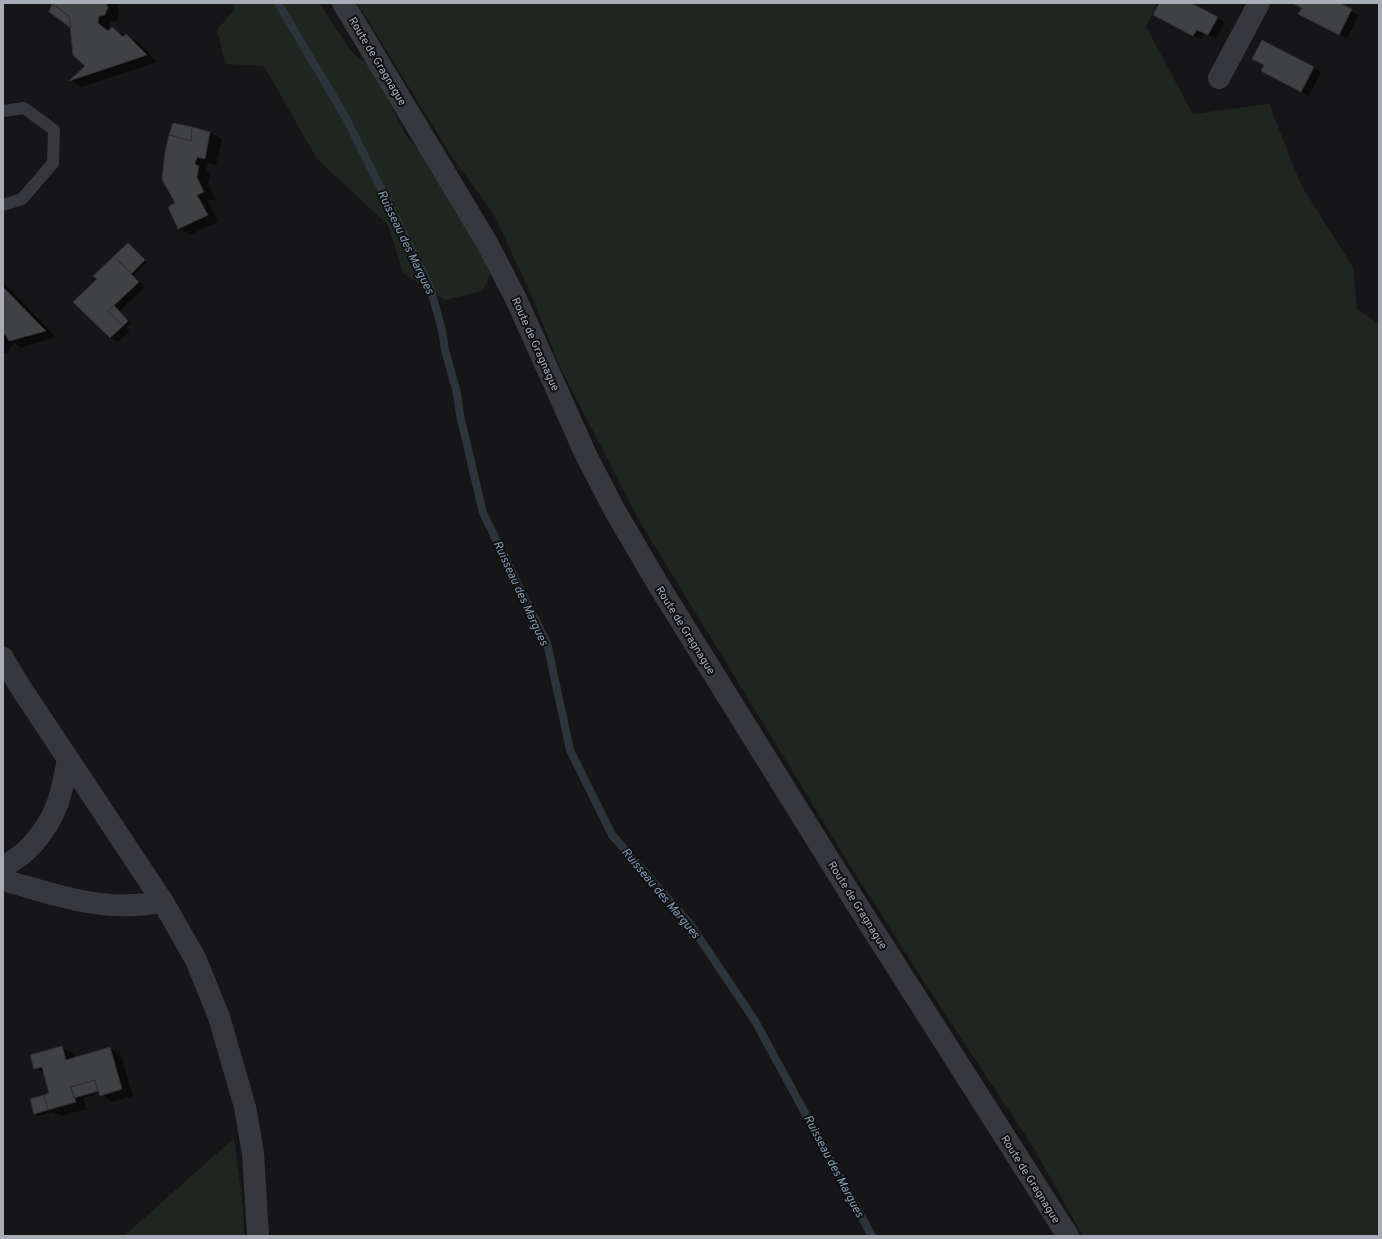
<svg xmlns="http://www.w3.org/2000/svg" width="1382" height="1239" viewBox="0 0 1382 1239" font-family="Overpass,sans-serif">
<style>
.green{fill:#1e261f}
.shadow{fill:#0007}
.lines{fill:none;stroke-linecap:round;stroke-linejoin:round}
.stream{stroke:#2c353c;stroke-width:8}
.building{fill:#404145;stroke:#303034}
.service{stroke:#37383d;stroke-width:12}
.minor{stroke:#37383d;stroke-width:22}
.tertiary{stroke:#37383d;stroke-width:22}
.labels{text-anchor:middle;stroke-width:4;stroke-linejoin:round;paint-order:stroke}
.street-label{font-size:11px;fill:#a8adb8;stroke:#111113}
.water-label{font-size:12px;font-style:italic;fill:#7f9bb3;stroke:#111113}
</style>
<rect width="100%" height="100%" fill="#161618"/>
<path class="green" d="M232 3H319L351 51 373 69 405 134 480 224 493 268 483 291 445 300 403 273 388 225 317 159 264 66 225 64 217 30 235 9Z
M357 3H1157L1146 27 1193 114 1269 104 1301 185 1353 267 1357 309 1379 324V1236H1083L1033 1147 926 985 843 854 637 517 559 365 534 301 493 213 450 154Z
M234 1138 243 1205 244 1236H124Z"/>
<path class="shadow" d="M52 3H116L119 14 117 21 110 22V31L112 29 138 42 157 62 81 87 71 80 86 66 71 27Z
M1160 3H1189L1225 22 1216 39 1205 33 1201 39 1162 19Z
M1294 3H1337L1359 15 1347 38 1307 18 1303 8Z
M1314 68 1321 72 1309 96 1270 75Z
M173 124 210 132 222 139 216 165 208 163 206 171 210 174 208 184 215 199 208 201 218 222 190 235 179 228Z
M128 245 147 263 134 275 145 287 120 311 131 323 126 328 130 331 118 342 111 338 74 302 98 279Z
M3 283 5 284 56 337 21 348 14 343 7 353H3Z
M62 1047 74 1053 75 1058 109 1048 121 1055 133 1096 112 1102 100 1093 83 1098 87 1109 61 1116 53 1112 38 1116 35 1114 51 1094 45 1074 35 1068Z"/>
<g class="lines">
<path class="stream" d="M278 3 346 118 430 287 442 330 445 350 457 393 460 415 483 513 547 643 570 750 612 835 690 924 755 1021 872 1236"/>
</g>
<path class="building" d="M50 3H106L108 7 105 15 99 16 98 23 108 31 112 27 123 37 126 34 147 55 69 81 85 66 73 55 69 16Z
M1159 3H1191L1218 17 1208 35 1197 30 1193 36 1153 15Z
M1292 3H1339L1352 9 1339 35 1298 14 1302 8Z
M52 4 69 16 71 28 49 12Z
M1262 40 1314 67 1301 92 1261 71 1264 65 1252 59Z
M173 123 192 127 191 141 169 135Z
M192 127 210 132 205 159 197 157 195 164 199 166 197 177 204 192 197 195 208 215 178 229 168 207 175 203 162 179 165 152 169 135 191 141Z
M128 243 145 260 131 274 114 256Z
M114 256 139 282 108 311 123 326 110 338 73 302 97 279 93 276Z
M3 287 46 331 9 341 5 334 3 337Z
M114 305 128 321 123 326 108 311Z
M62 1046 66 1060 110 1047 122 1089 100 1096 95 1080 71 1087 76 1102 48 1110 44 1095 49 1093 42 1067 34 1069 30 1055Z
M95 1080 98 1091 74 1098 71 1087Z
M44 1095 48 1110 34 1114 30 1099Z"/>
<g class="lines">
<path class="service" d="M3 111 24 108 54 130 53 163 22 199 3 205"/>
<path class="minor" d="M1219 78 1259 3
M3 658 19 685 163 902 196 960 219 1017 245 1107 253 1153 258 1236
M3 866C31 854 54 821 61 792 64 781 66 770 68 759
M3 880C46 892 90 908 135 905 145 905 154 903 163 902"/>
<path class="tertiary" d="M343 3 487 243 517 301 586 455 615 511 659 586 856 903 1068 1236"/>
</g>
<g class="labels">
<g class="street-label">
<text transform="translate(378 61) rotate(59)" y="4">Route de Gragnague</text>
<text transform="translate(536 344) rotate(66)" y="4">Route de Gragnague</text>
<text transform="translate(686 630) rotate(58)" y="4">Route de Gragnague</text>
<text transform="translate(858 905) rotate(58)" y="4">Route de Gragnague</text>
<text transform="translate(1031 1179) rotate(58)" y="4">Route de Gragnague</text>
</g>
<g class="water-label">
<text transform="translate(406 242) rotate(64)" y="4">Ruisseau des Margues</text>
<text transform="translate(521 593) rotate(65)" y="4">Ruisseau des Margues</text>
<text transform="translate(661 893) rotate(50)" y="4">Ruisseau des Margues</text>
<text transform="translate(834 1166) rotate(62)" y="4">Ruisseau des Margues</text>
</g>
</g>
<rect width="1382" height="1239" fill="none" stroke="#a8adb8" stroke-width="8"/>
</svg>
